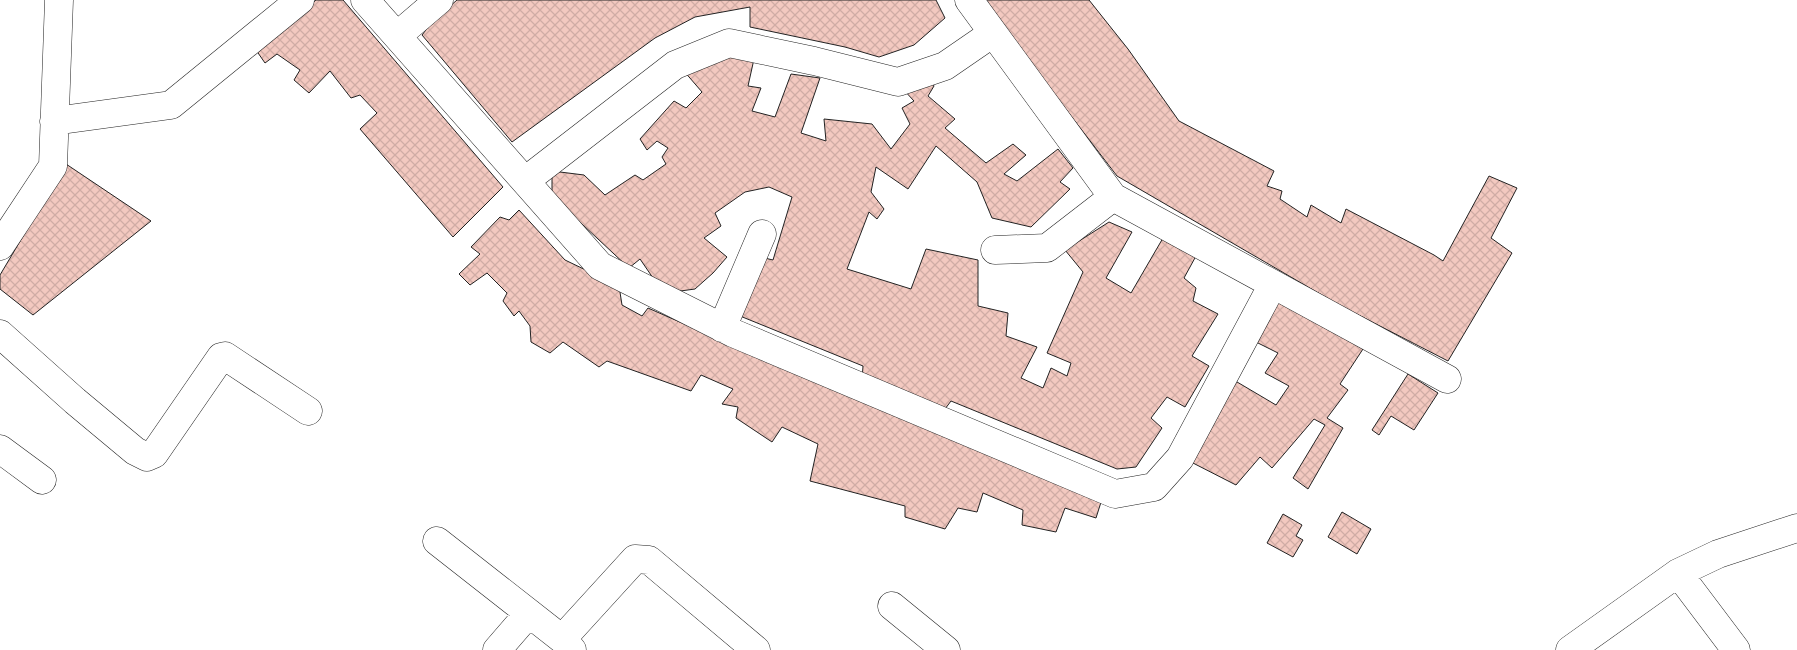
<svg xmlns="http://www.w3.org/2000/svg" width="1797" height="650" viewBox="0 0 1797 650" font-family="Mulish,sans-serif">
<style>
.building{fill:url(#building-cross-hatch);stroke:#222}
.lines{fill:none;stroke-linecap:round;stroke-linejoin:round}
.minor-casing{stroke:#222;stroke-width:29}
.minor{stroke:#fff;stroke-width:28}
</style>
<defs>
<pattern id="building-cross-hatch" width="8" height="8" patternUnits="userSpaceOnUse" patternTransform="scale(1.25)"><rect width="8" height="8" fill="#f3c9c0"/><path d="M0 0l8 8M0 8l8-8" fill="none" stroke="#d0aca5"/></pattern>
</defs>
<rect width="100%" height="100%" fill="#fff"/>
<path class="building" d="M316 0H343L503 187 453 237 360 129 377 113 360 95 351 98 330 71 309 93 294 80 300 70 277 54 265 63 256 50Z
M457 0H936L945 18 914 45 879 57 845 47 750 27V7L695 17 655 38 512 142 422 35 433 21Z
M982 0H1089L1128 49 1179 121 1274 171 1267 186 1282 191 1280 199 1307 217 1311 205 1341 223 1346 209 1434 255 1443 261 1489 176 1517 188 1491 238 1512 253 1448 361 1339 305 1117 176Z
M733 52 754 59 748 86 761 88 752 111 775 117 791 74 820 78 801 133 826 141 824 119 872 124 891 149 910 124 902 108 914 101 902 88 930 78 934 86 928 96 955 119 945 128 986 163 1013 144 1026 155 1004 174 1017 181 1058 149 1073 168 1060 182 1070 189 1031 227 992 218 977 182 936 146 908 189 876 167 871 192 884 209 877 219 869 212 847 269 911 289 926 249 978 260V306L1008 313 1006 336 1037 347 1021 378 1043 388 1051 368 1067 376 1071 363 1047 353 1083 272 1065 250 1109 222 1132 232 1106 278 1131 293 1163 238 1196 256 1184 278 1196 288 1193 301 1218 314 1192 356 1209 366 1185 407 1167 397 1151 418 1162 428 1136 467 1117 469 951 401 942 413 862 380 863 366 740 316 756 256 773 260 792 197 769 187 745 192 715 213 721 226 704 238 727 257 713 273 695 289 673 292 653 278 640 259 629 268 552 196V171L584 175 605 195 635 175 643 180 666 164 662 157 668 148 657 141 647 150 640 139 674 101 686 108 702 92 683 70Z
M66 164 151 221 33 315 0 289V275Z
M519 210 565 260 619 286 622 305 642 316 648 308 823 385 1102 499 1096 518 1065 508 1056 532 1022 525 1023 510 983 493 977 512 958 508 945 529 905 517V506L810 481 818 444 782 427 772 442 736 418 738 407 722 404 733 389 701 375 691 391 607 361 599 367 563 342 550 353 531 342 530 326 519 311 514 316 503 301 507 293 487 273 470 285 459 274 480 254 471 247 500 217 509 220Z
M1274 297 1363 349 1340 384 1348 390 1327 418 1343 428 1308 489 1293 478 1325 425 1314 419 1272 468 1260 457 1236 485 1191 462 1232 379 1276 405 1289 386 1265 373 1278 353 1252 340Z
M1408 374 1438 393 1414 430 1391 416 1379 435 1372 430Z
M1342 512 1371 529 1357 554 1328 537Z
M1283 514 1302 525 1296 536 1303 540 1293 557 1267 543Z"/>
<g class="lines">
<defs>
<path id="minor" d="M365 0 600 266 733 333 1115 494 1154 487 1180 458 1273 284
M969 0 1113 197 1447 379
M397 36 439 0
M54 121 171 105 300 0
M525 181 675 65 729 43 814 61 898 82 945 66 993 33
M0 246 53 166 59 0
M995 250 1047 248 1113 197
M722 328 762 234
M0 334 75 401 135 451 147 457 154 454 221 357 225 356 308 411
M0 449 42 480
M437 541 562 639
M1678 573 1736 650
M892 606 946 650
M497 650 529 613
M572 650 562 639 635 559 649 560 756 650
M1570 650 1678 573 1718 554 1797 528"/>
</defs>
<use href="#minor" class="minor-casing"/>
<use href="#minor" class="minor"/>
</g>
</svg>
